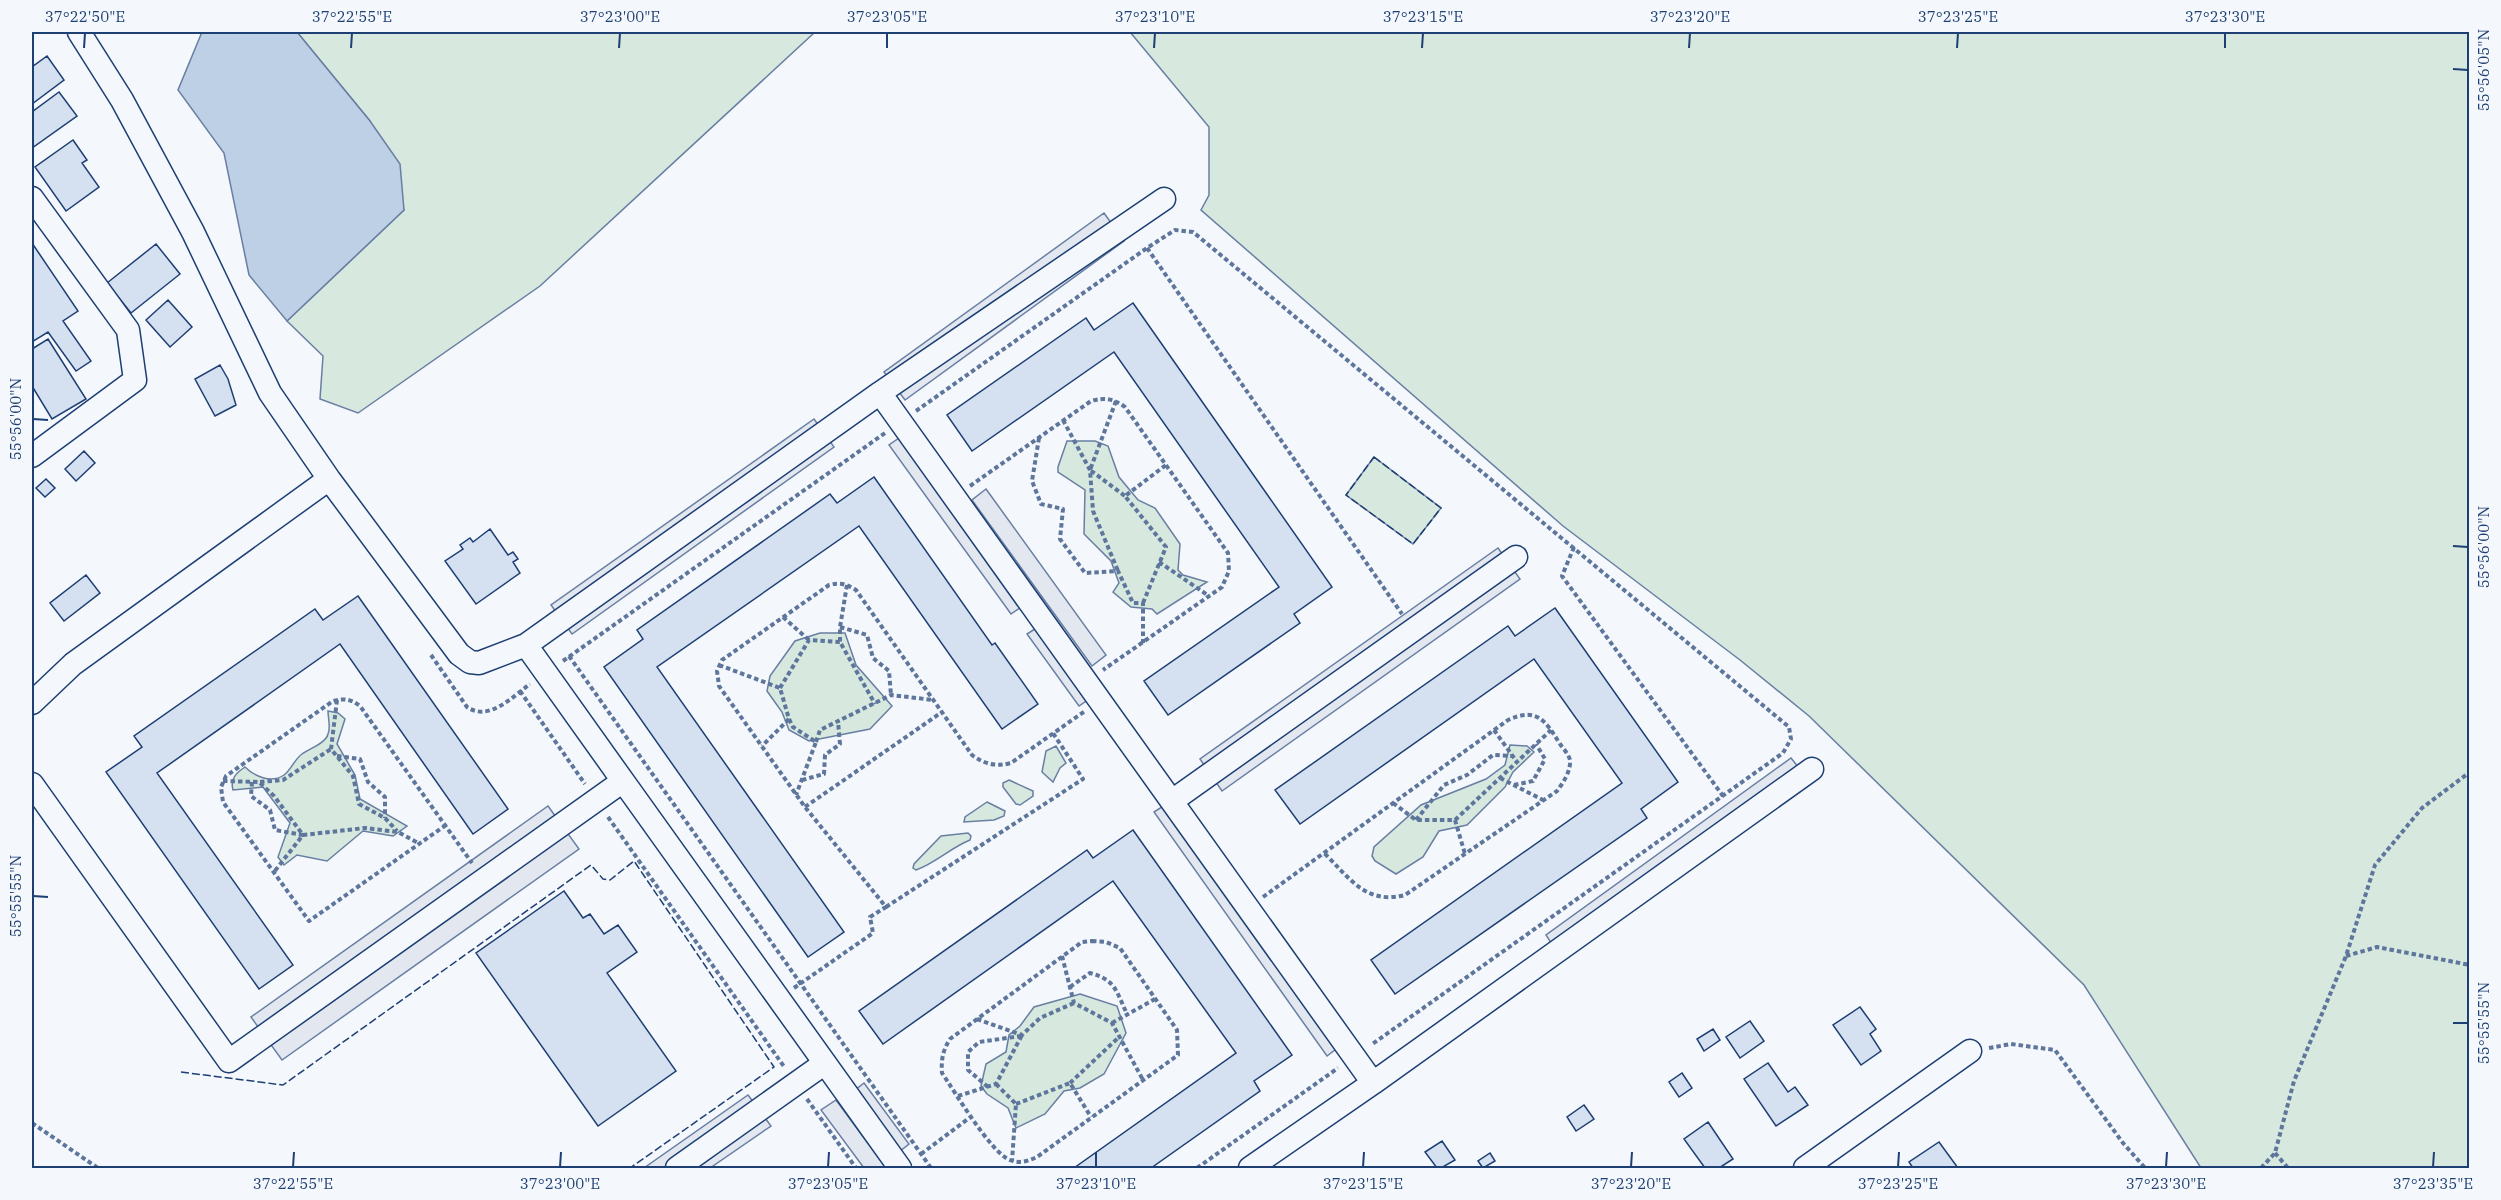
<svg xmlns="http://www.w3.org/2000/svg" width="2501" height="1200" viewBox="0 0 2501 1200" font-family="'IBM Plex Serif',serif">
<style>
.green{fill:#d7e8df;stroke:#687fa3;stroke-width:1.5}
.parking{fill:#e3e8f0;stroke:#687fa3;stroke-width:1.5}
.water{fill:#bed0e5;stroke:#687fa3;stroke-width:1.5}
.building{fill:#d5e0f0;stroke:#1d3f73;stroke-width:1.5}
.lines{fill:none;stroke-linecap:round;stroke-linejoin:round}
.minor-casing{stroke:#1d3f73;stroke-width:25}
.path{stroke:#5e769c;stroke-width:4;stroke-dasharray:4.5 3;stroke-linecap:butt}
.minor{stroke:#f4f7fb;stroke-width:22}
.fence{stroke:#1d3f73;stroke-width:1.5;stroke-dasharray:8 3;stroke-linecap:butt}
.ticks{fill:none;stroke:#1d3f73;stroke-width:2}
.neatline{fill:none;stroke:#1d3f73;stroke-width:2}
.ticks-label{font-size:15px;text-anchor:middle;fill:#1d3f73}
</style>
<rect width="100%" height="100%" fill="#f4f7fb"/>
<path class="green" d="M297 32H815L540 286 358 413 320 399 323 356 287 321 404 210 370 121Z
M1130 32H2469V1168H2201L2084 985 1809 716 1740 660 1563 526 1201 210 1209 195V127Z
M1067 441H1095L1108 446 1119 477 1138 500 1155 508 1180 544 1178 570 1183 575 1207 582 1157 614 1152 609 1131 607 1113 592 1119 583 1111 561 1084 534 1085 490 1058 472V467Z
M1374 457 1441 508 1413 544 1346 495Z
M820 633H845L856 665 892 706 870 729 809 741 789 730 782 712 767 691 770 676 795 641Z
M328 711 338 713 345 719 337 744 355 775 360 799 407 826 393 836 363 831 327 861 297 855 284 865 278 857 290 823 263 787 233 790C230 779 236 773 245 767 254 776 271 784 284 775 291 770 294 760 302 754 309 749 326 743 328 734 331 728 328 718 328 711Z
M1510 745 1527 746 1534 752 1513 772 1505 787 1467 825 1439 831 1423 857 1396 874 1375 861 1372 856 1374 847 1421 805 1486 779 1505 765Z
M1056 746 1066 763 1060 768 1053 782 1042 772 1046 751Z
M1009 780 1033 791V796L1020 805 1016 804 1003 787V783Z
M987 802 1005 811 1004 816 994 820 964 822 965 817Z
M968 833 971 836 970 840C950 848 936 863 916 870L913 868 914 864 941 836Z
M1080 994 1117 1006 1126 1033 1104 1074 1080 1088 1064 1091 1045 1114 1016 1128 1008 1108 987 1094 981 1086 986 1064 1006 1052 1009 1035 1020 1026 1034 1007Z"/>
<path class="parking" d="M1104 213 1124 241 905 400 884 372Z
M814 419 834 447 572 634 551 605Z
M902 436 1024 605 1011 614 889 445Z
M986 489 1106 655 1092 666 972 500Z
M1498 548 1520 579 1222 791 1200 759Z
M1041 625 1092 697 1079 706 1027 634Z
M1791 758 1799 768 1553 946 1546 935Z
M1168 803 1340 1046 1327 1056 1154 812Z
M548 806 579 849 282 1060 251 1017Z
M864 1083 909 1144 895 1155 850 1094Z
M748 1095 771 1126 710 1168H644Z
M836 1100 886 1168H864L821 1110Z"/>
<path class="water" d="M202 32H297L370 121 400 164 404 210 287 321 249 275 224 153 178 90Z"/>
<path class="building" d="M47 56 64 80 32 104V67Z
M59 92 77 116 32 148V112Z
M73 140 87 160 82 163 99 187 66 211 35 167Z
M32 243 78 311 63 321 91 361 76 371 48 332 32 342Z
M156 244 180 274 131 313 107 283Z
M168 300 192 327 170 347 146 320Z
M1133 303 1332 587 1294 614 1300 623 1168 715 1144 681 1279 587 1114 352 972 451 947 415 1086 318 1094 330Z
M48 339 86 399 52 419 32 386V349Z
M220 365 228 379 236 405 215 416 195 379Z
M84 451 95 463 76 481 65 469Z
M874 477 992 645 995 643 1038 704 1002 729 859 526 657 667 844 932 808 957 604 667 643 639 637 630 830 494 837 503Z
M46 479 55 488 45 497 36 488Z
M490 529 508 555 513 552 518 559 513 562 520 573 476 604 445 561 463 549 460 545 470 538 473 542Z
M86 575 100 593 64 621 50 603Z
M358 596 508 809 473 834 340 644 157 773 293 965 259 989 106 772 142 747 134 736 315 609 323 620Z
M1555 608 1678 782 1641 809 1647 818 1395 994 1371 960 1622 783 1534 659 1300 824 1275 790 1508 626 1515 636Z
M1133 830 1292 1055 1254 1081 1260 1091 1151 1168H1074L1236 1053 1113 881 883 1044 859 1011 1087 850 1093 858Z
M564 891 583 918 590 914 604 934 618 925 637 952 607 973 676 1071 598 1126 476 953Z
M1860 1007 1876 1029 1870 1034 1881 1051 1861 1065 1833 1025Z
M1750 1021 1764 1041 1740 1058 1726 1037Z
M1713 1029 1720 1040 1704 1051 1697 1039Z
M1768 1063 1788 1092 1795 1087 1808 1105 1776 1126 1744 1079Z
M1682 1073 1692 1088 1679 1097 1669 1082Z
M1584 1105 1594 1119 1576 1131 1567 1117Z
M1708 1122 1733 1159 1719 1168H1705L1684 1139Z
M1442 1141 1455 1160 1441 1168H1437L1425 1152Z
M1939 1142 1958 1168H1913L1909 1162Z
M1490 1153 1495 1161 1483 1168 1478 1161Z"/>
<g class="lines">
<defs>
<path id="minor" d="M32 198 128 330 135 380 32 456
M880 393 1164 199
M329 479 459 654 470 662 479 663 526 645
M32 703 73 664 329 479 270 393 193 232 122 100 79 32
M623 781 900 1168
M32 784 229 1061 623 781 526 645 880 393 1373 1083 1812 769
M1172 801 1516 557
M677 1168 825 1063
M1250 1168 1373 1083
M1805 1168 1970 1051"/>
</defs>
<use href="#minor" class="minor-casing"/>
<path class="path" d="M1147 248 1402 614
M1116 401 1090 470 1125 496
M916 411 1147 248 1175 230 1193 232 1789 727 1791 739 1783 753 1371 1045
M1063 420 1090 470 1093 511 1118 571
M1039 438 1032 481 1041 504 1063 509 1060 539 1085 573 1118 571 1133 603H1143V643
M970 486 1091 401C1105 397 1114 399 1125 407L1228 553 1229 571 1222 587 1103 670
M1574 547 1562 576 1723 796
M1159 562 1209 596
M847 585 840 627V642L875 704
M1143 603 1166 547 1125 496 1166 465
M783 617 809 640
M840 627 867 635 873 658 889 671 891 695
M431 655 467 707C489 722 512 697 530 684
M569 656 931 1168
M563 661 885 433
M719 665 780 688 789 719 762 746
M780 688 809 640 840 642
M520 691 585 784
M337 700 331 749 353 776 359 804 385 818 397 831
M789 719 793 727 816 742 796 795
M1494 730 1517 762
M816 742 820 730 891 695 933 700
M337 756 360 759 368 782 385 797V818
M1500 778 1543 800
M802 780 824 774 825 755 840 744 838 721
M223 781 259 782 274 796 303 835 365 828 398 832 420 844
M252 782 251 796 270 810 275 830 303 835 274 872
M260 782 283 780 331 749
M1514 785 1533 781 1545 759 1536 744
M1393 803 1416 820H1455L1465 854
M805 807 942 712
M608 817 785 1068
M1416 820 1444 785 1467 775 1493 755 1512 756
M1455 820 1551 730
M446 825 309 921 223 802 221 787 226 776 333 701C344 698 351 699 360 706L472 863
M1263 897 1508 720C1537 707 1545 720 1560 744 1563 748 1569 755 1570 760 1571 771 1563 783 1557 791L1405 895C1365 905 1350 878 1324 853
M886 907 1083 779 1053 733
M1092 941 1106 942 1120 948 1177 1030 1178 1055 1037 1157C1028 1161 1020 1164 1010 1160 991 1153 955 1092 942 1073 941 1059 943 1050 950 1039L1082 942Z
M1062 956 1074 1003 1112 1023 1143 1080
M2346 956 2377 947 2470 965
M1070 987 1090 973C1116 980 1116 991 1127 1014
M794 988 873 933 870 917 886 907 805 807 719 686 717 671 722 660 829 585C840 582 846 584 856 590L972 755C984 764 996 767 1011 763L1085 711
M977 1019 1022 1035 1040 1018 1074 1003
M1112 1023 1155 999
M1989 1048 2011 1044 2055 1050 2123 1143 2145 1168
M1070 1083 1119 1037
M996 1084 1016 1104 1012 1161
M988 1087 968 1070V1052L979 1042 1021 1036
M958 1096 996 1084 1022 1035
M807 1099 856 1168
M1016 1104 1070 1083 1091 1117
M32 1123 98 1168
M2275 1153 2288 1168
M921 1154 972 1116
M1197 1168 1338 1068
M2261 1168 2275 1153 2294 1081 2346 956 2375 865 2422 808 2470 772"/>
<use href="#minor" class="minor"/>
<path class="fence" d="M1374 457 1441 508 1413 544 1346 495Z
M181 1072 283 1085 591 865 603 879 610 880 634 861 774 1067 630 1168"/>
</g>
<path class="ticks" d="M84 48 85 33M351 48 352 33M619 48 620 33M887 48V33M1154 48 1155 33M1422 48 1423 33M1689 48 1690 33M1957 48 1958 33M2225 48V33M2453 69 2468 70M33 419 48 420M2453 546 2468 547M33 896 48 897M2453 1023H2468M293 1167 294 1152M560 1167 561 1152M828 1167 829 1152M1096 1167V1152M1363 1167 1364 1152M1631 1167 1632 1152M1898 1167 1899 1152M2166 1167 2167 1152M2433 1167 2434 1152"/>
<rect width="2501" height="1200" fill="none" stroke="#f4f7fb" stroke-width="66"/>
<rect x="33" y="33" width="2435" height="1134" class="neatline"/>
<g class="ticks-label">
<text x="85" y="22">37°22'50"E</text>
<text x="352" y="22">37°22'55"E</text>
<text x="620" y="22">37°23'00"E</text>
<text x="887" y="22">37°23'05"E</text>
<text x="1155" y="22">37°23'10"E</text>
<text x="1423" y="22">37°23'15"E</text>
<text x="1690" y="22">37°23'20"E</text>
<text x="1958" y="22">37°23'25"E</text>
<text x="2225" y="22">37°23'30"E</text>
<text transform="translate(2484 70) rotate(-90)" y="5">55°56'05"N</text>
<text transform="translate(16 419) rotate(-90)" y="5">55°56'00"N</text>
<text transform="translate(2484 547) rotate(-90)" y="5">55°56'00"N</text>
<text transform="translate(16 896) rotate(-90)" y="5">55°55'55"N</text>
<text transform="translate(2484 1023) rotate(-90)" y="5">55°55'55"N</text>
<text x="293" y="1189">37°22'55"E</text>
<text x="560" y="1189">37°23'00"E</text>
<text x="828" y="1189">37°23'05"E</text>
<text x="1096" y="1189">37°23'10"E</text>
<text x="1363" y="1189">37°23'15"E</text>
<text x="1631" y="1189">37°23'20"E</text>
<text x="1898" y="1189">37°23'25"E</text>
<text x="2166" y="1189">37°23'30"E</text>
<text x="2433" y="1189">37°23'35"E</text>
</g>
</svg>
